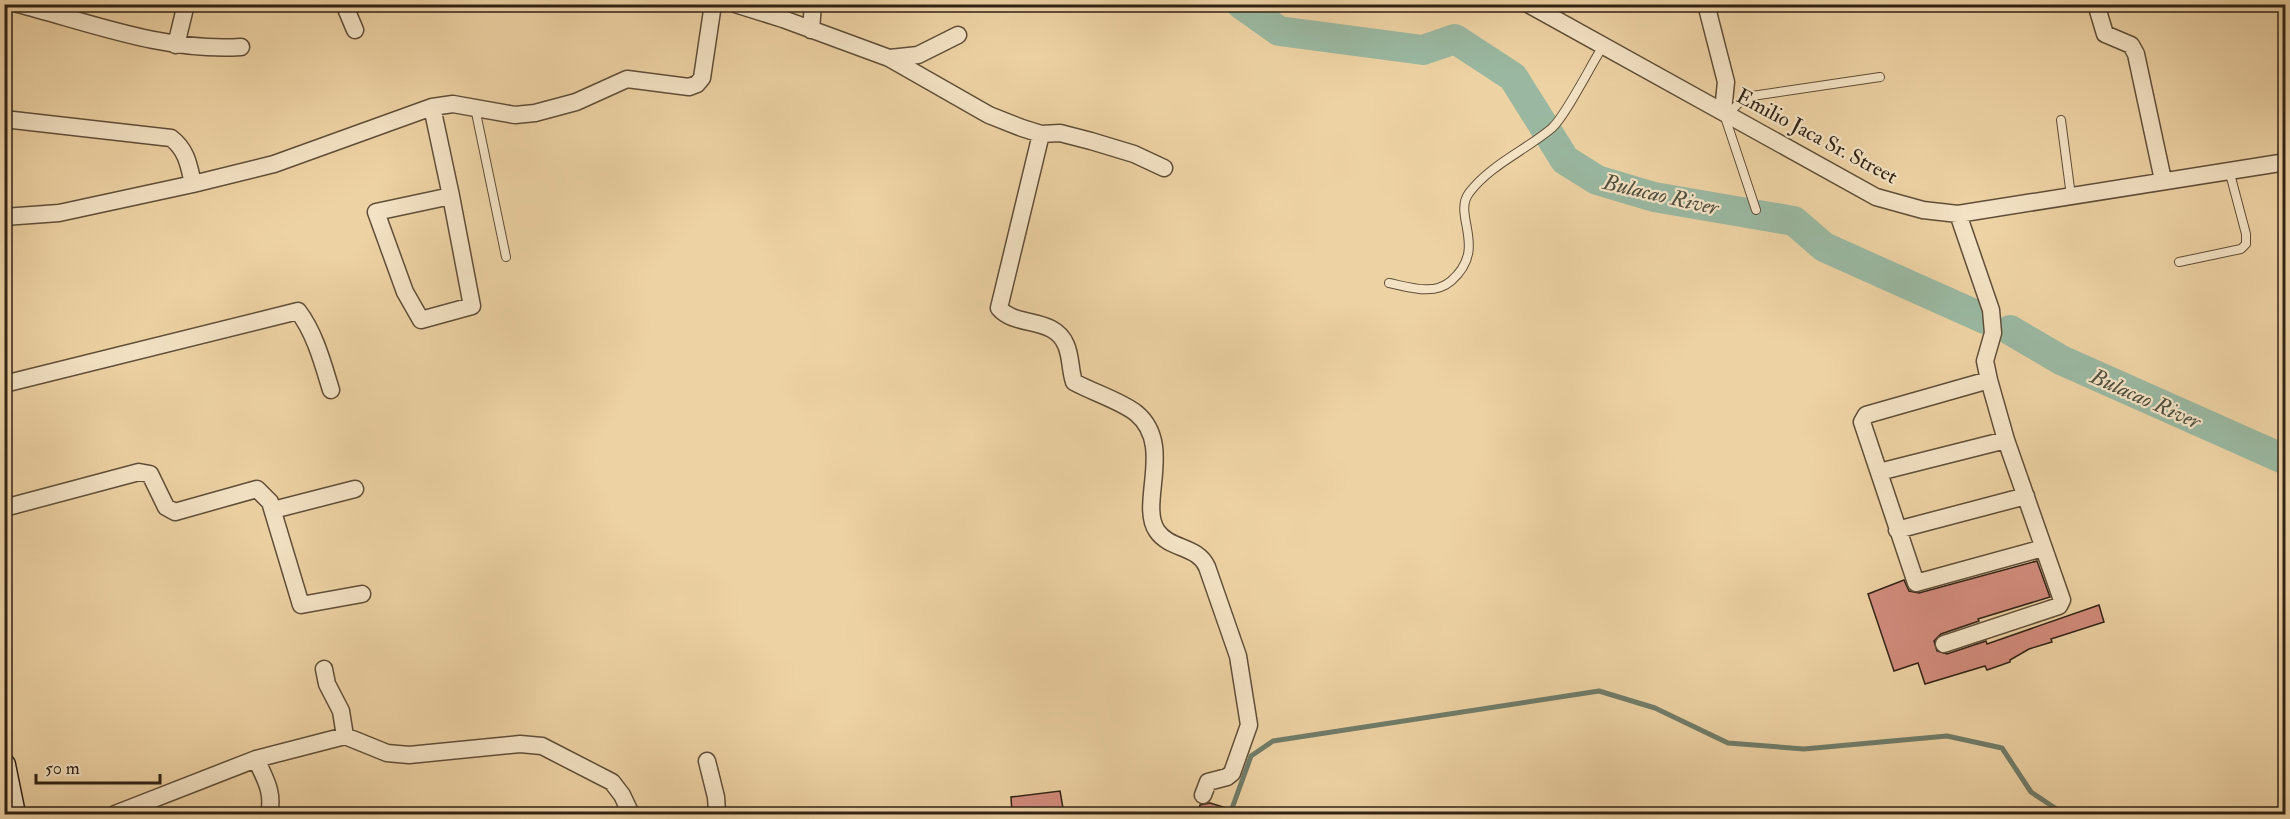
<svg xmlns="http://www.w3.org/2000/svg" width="2290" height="819" viewBox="0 0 2290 819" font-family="'IM FELL Double Pica',serif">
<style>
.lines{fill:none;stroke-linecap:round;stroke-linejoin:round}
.stream{stroke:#707c69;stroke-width:5}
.river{stroke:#9ab8a1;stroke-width:30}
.building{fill:#d28b7c;stroke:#312214;stroke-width:1.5}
.lane-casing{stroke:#604e38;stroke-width:10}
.street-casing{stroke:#604e38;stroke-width:19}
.secondary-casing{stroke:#312214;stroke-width:25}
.lane{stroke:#f3e2c4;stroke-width:8}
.street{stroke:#f3e2c4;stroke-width:16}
.secondary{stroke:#f3e2c4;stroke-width:22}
.labels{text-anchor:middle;stroke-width:4.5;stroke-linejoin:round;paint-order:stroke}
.street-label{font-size:21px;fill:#312214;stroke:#f3e2c4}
.water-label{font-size:22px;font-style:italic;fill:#504f3e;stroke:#f3e2c4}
</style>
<rect width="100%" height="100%" fill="#edd2a4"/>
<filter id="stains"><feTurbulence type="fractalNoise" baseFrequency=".00333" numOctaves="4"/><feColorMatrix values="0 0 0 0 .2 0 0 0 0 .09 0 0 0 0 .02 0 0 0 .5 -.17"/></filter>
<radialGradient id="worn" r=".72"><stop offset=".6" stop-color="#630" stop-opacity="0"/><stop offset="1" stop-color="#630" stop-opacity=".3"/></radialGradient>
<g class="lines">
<path class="stream" d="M1230 814 1251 756 1273 741 1599 691 1655 708 1728 743 1804 749 1947 736 2002 748 2031 792 2064 814"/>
<path class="river" d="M1241 4 1279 31 1423 50 1455 39 1513 77 1565 160 1597 180 1654 197 1794 221 1824 247 1985 319
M2010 330 2061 360 2286 460"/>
</g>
<path class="building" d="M2037 561 2050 597 1978 619 1979 621 1941 634 1934 641 1937 651 1947 654 1986 641 1987 644 2099 605 2104 622 2051 639 2052 642 2029 649 2010 660V662L1987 670 1985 666 1925 684 1918 663 1894 671 1868 594 1904 580 1909 591 1919 593Z
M1060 791 1063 808 1012 814 1011 797Z
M1210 803 1239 812 1238 814H1197L1200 805Z"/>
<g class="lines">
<defs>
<path id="lane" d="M475 108 506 257
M1724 114 1756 210
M1728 114 1740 102 1752 96 1880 77
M2061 120 2071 196
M2179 262 2241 249 2246 244V234L2229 170
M1389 283C1409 287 1434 296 1451 281 1489 248 1452 216 1469 193 1490 165 1526 150 1552 128 1566 115 1591 65 1603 46"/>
<path id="street" d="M18 4C91 23 165 52 241 47
M344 4 355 30
M735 4 783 19 889 58 989 115 1022 128 1041 134 1060 133 1091 141 1134 154 1164 168
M1528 4 1876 197 1923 210 1958 214 2286 162
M1706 4 1726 82 1723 111
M2096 4 2105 34 2131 45 2136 54 2163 180
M811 30 813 4
M176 45 186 4
M890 58 918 55 958 35
M432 107 451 196
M4 119 171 138C187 150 189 166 193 184
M1041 134 999 308C1016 328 1054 316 1066 345 1071 356 1070 370 1074 382 1092 392 1121 401 1136 413 1175 445 1138 504 1157 531 1170 550 1197 545 1207 567L1238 656 1249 725 1232 773 1227 777 1208 782 1203 795
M451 196 472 306 421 320 405 292 376 212Z
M4 217 59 213 193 184 274 164 432 107 453 104 515 115 535 113 576 102 627 79 689 87 697 84 702 78 713 4
M1989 380 1866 415 1862 422 1916 583 2043 548
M4 384 298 311C315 333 323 364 331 390
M1879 472 2006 440
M4 508 139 472 150 474 166 507 175 512 257 489 270 502 301 605 362 594
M273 510 355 489
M1897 530 2026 496
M1944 644 2059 606 2062 600 2006 440 1989 380 1985 361 1993 333 1991 310 1958 214
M324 669 327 684 341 711 345 736
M707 761 716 797 717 812
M115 814 256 759
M269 814C274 792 265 779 256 759L345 736 387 753 409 755 520 744 542 746 612 782 622 795 631 814"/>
<path id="secondary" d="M4 765 14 814"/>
</defs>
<use href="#lane" class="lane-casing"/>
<use href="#street" class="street-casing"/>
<use href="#secondary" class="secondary-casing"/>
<use href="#lane" class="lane"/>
<use href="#street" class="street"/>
<use href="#secondary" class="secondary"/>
</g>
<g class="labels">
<g class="street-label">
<text transform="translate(1817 136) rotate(28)" y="7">Emilio Jaca Sr. Street</text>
</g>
<g class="water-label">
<text transform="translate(1661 194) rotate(13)" y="8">Bulacao River</text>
<text transform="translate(2146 398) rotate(24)" y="8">Bulacao River</text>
</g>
</g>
<rect width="2290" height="819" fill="none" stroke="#edd2a4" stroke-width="24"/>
<rect x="6" y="6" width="2278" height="807" fill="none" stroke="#312214" stroke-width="3"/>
<rect x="12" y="12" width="2266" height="795" fill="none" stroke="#312214" stroke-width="1.5"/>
<path d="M36 774v9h124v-9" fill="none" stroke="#312214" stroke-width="3"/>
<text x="45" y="774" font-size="18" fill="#312214" stroke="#f3e2c4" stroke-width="4.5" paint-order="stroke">50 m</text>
<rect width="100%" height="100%" filter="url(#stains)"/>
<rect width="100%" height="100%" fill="url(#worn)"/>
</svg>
